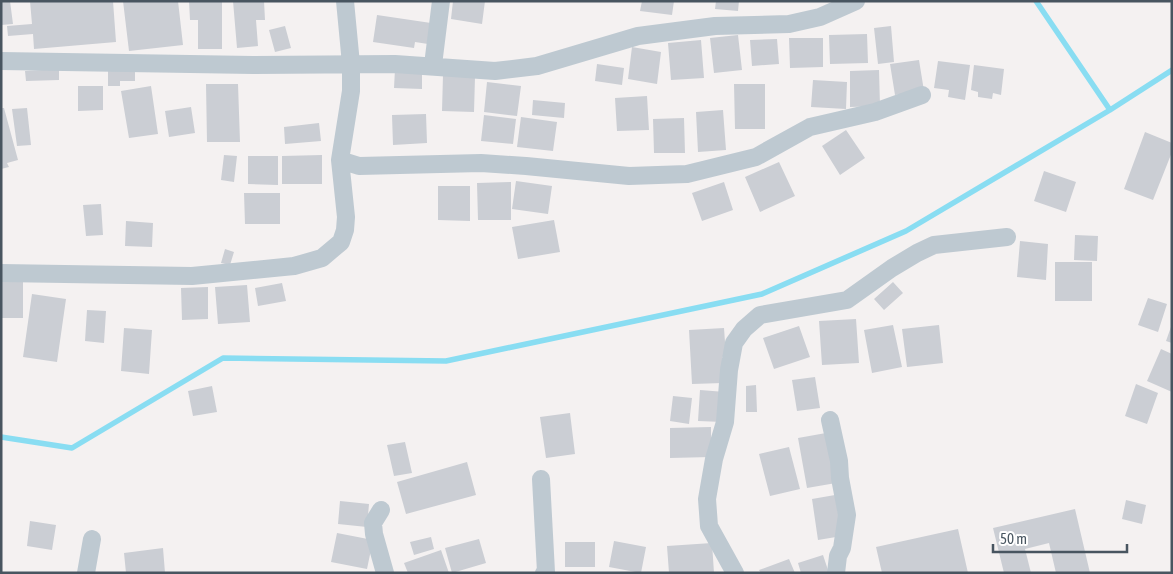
<svg xmlns="http://www.w3.org/2000/svg" width="1173" height="574" viewBox="0 0 1173 574" font-family="'Asap Condensed',sans-serif">
<style>
.lines{fill:none;stroke-linecap:round;stroke-linejoin:round}
.stream{stroke:#89ddf2;stroke-width:5.5}
.building{fill:#cbced4}
.minor{stroke:#bec9d1;stroke-width:18}
</style>
<rect width="100%" height="100%" fill="#f4f1f1"/>
<g class="lines">
<path class="stream" d="M1036 1 1110 110
M1 437 72 448 223 358 446 361 762 294 906 231 1110 110 1172 70"/>
</g>
<path class="building" d="M1 1H10L13 24 1 25Z
M30 1H113L116 42 34 49 33 34 8 36 7 26 32 24Z
M123 1H178L183 45 129 51Z
M189 1H222V49H198V20H190Z
M233 1H264L265 20H256L258 46 237 48Z
M453 1H485L482 24 451 19Z
M642 1H674L672 15 640 11Z
M716 1H739L738 11 715 9Z
M377 15 431 23 428 44 415 42 414 48 373 42Z
M285 26 291 48 275 52 269 30Z
M891 26 894 62 878 64 874 28Z
M867 34 868 63 830 64 829 35Z
M738 35 742 70 714 73 710 38Z
M789 38H823V67L790 68Z
M777 39 779 64 752 66 750 40Z
M701 40 704 78 671 80 668 43Z
M632 47 661 52 657 84 628 79Z
M919 60 924 91 895 95 890 64Z
M938 61 970 65 965 100 948 97 949 90 934 88Z
M597 64 624 68 622 85 595 81Z
M974 65 1004 69 1001 95 993 93 992 99 978 97V92L971 90Z
M59 69V80L26 81 25 71Z
M108 69 135 70V81H120V86H108Z
M395 69 422 70V89L394 88Z
M879 70 880 106 850 107V71Z
M443 75 475 77 474 112 442 111Z
M813 80 847 82 846 109 811 107Z
M487 82 521 86 517 116 484 112Z
M206 84H238L240 142H207Z
M734 84H765V129H735Z
M78 86H103V110L78 111Z
M151 86 158 134 129 138 121 91Z
M647 96 649 130 617 131 615 98Z
M533 100 565 103 564 118 532 115Z
M191 107 195 133 169 137 165 111Z
M1 108H4L18 160 7 163 9 167 1 169Z
M27 108 31 145 17 146 12 109Z
M723 110 726 150 698 152 696 112Z
M426 114 427 143 393 145 392 115Z
M484 115 516 119 513 144 481 141Z
M521 117 557 122 553 151 517 147Z
M684 118 685 153H654L653 119Z
M319 123 321 141 285 144 284 127Z
M846 130 865 158 840 175 822 146Z
M1145 132 1172 143V152L1153 200 1124 189Z
M224 155 237 156 234 182 221 180Z
M322 155V184H282V156Z
M248 156H278V185L248 184Z
M779 162 795 196 760 212 745 177Z
M1044 171 1076 182 1066 212 1034 201Z
M516 181 552 186 548 214 512 209Z
M511 182V220H478L477 183Z
M724 182 733 210 702 221 692 193Z
M438 186H470V221L438 220Z
M244 193H280V224H245Z
M101 204 103 235 86 236 83 205Z
M554 220 560 252 518 259 512 227Z
M126 221 153 223 152 247 125 246Z
M1075 235 1098 236 1097 261 1074 260Z
M1020 241 1048 244 1046 280 1017 277Z
M225 249 234 252 230 265 221 263Z
M1055 262H1092V301H1055Z
M1 282H23V318H1Z
M893 282 903 293 884 310 874 299Z
M282 283 286 301 258 306 255 288Z
M247 285 250 322 218 324 215 287Z
M208 287V319L182 320 181 288Z
M32 294 66 299 57 362 23 357Z
M1148 298 1167 304 1158 332 1138 325Z
M87 310 106 311 104 343 85 341Z
M856 319 859 363 822 365 819 321Z
M1172 324V343L1166 341Z
M893 325 902 367 872 373 864 330Z
M939 325 943 363 907 367 902 329Z
M799 326 810 357 774 369 763 338Z
M124 328 152 330 149 374 121 371Z
M724 328 726 356 722 357 723 383 692 384 689 330Z
M1161 349 1172 354V392L1147 381Z
M815 377 820 408 797 411 792 380Z
M1136 384 1158 393 1147 424 1125 416Z
M756 385 757 412H746V386Z
M212 386 217 412 193 416 188 391Z
M700 390 725 392 723 422 698 421Z
M673 396 692 398 689 424 670 421Z
M570 413 575 454 546 458 540 417Z
M711 427V457L670 458V428Z
M826 433 836 483 807 488 798 438Z
M405 442 412 473 394 476 387 445Z
M789 447 800 489 770 496 759 454Z
M467 462 476 495 406 514 397 482Z
M835 495 842 536 818 540 812 499Z
M1126 500 1146 505 1142 524 1122 519Z
M340 501 369 504 367 527 338 524Z
M1075 509 1090 573H1056L1049 543 1025 549 1031 573H1004L993 528Z
M30 521 56 525 52 550 27 546Z
M958 529 968 573H882L876 547Z
M337 533 373 540 367 569 331 562Z
M431 537 434 549 414 555 410 542Z
M479 539 486 563 452 573 445 548Z
M614 541 646 547 641 573 609 567Z
M565 542H595V567H565Z
M712 543 714 573H669L667 546Z
M163 548 165 573H126L124 553Z
M441 550 449 573H408L404 563Z
M823 555 829 573H801L798 563Z
M789 559 795 573H761L759 570Z"/>
<g class="lines">
<path class="minor" d="M1 61 253 65 395 64 495 71 537 66 638 36 715 26 789 24 820 17 856 1
M433 65 441 1
M340 160 359 166 481 163 526 166 629 176 687 174 756 157 810 127 875 112 922 95
M1 273 192 276 294 266 322 258 341 242 345 230 346 217 340 160 351 91V64L345 1
M830 420 839 461 840 478 847 515 842 548 838 556 836 573
M541 479 546 572 544 573
M381 510 373 523 374 534 385 573
M86 573 92 539
M735 573 709 526 707 499 714 459 725 422 729 370 734 343 744 329 760 315 847 300 892 268 917 253 934 245 1007 237"/>
</g>
<rect width="1173" height="574" fill="none" stroke="#485560" stroke-width="5"/>
<path d="M993 544v8h134v-8" fill="none" stroke="#485560" stroke-width="2.5"/>
<text x="1000" y="544" font-size="15" fill="#485560" stroke="#ffffff" stroke-width="4" paint-order="stroke">50 m</text>
</svg>
